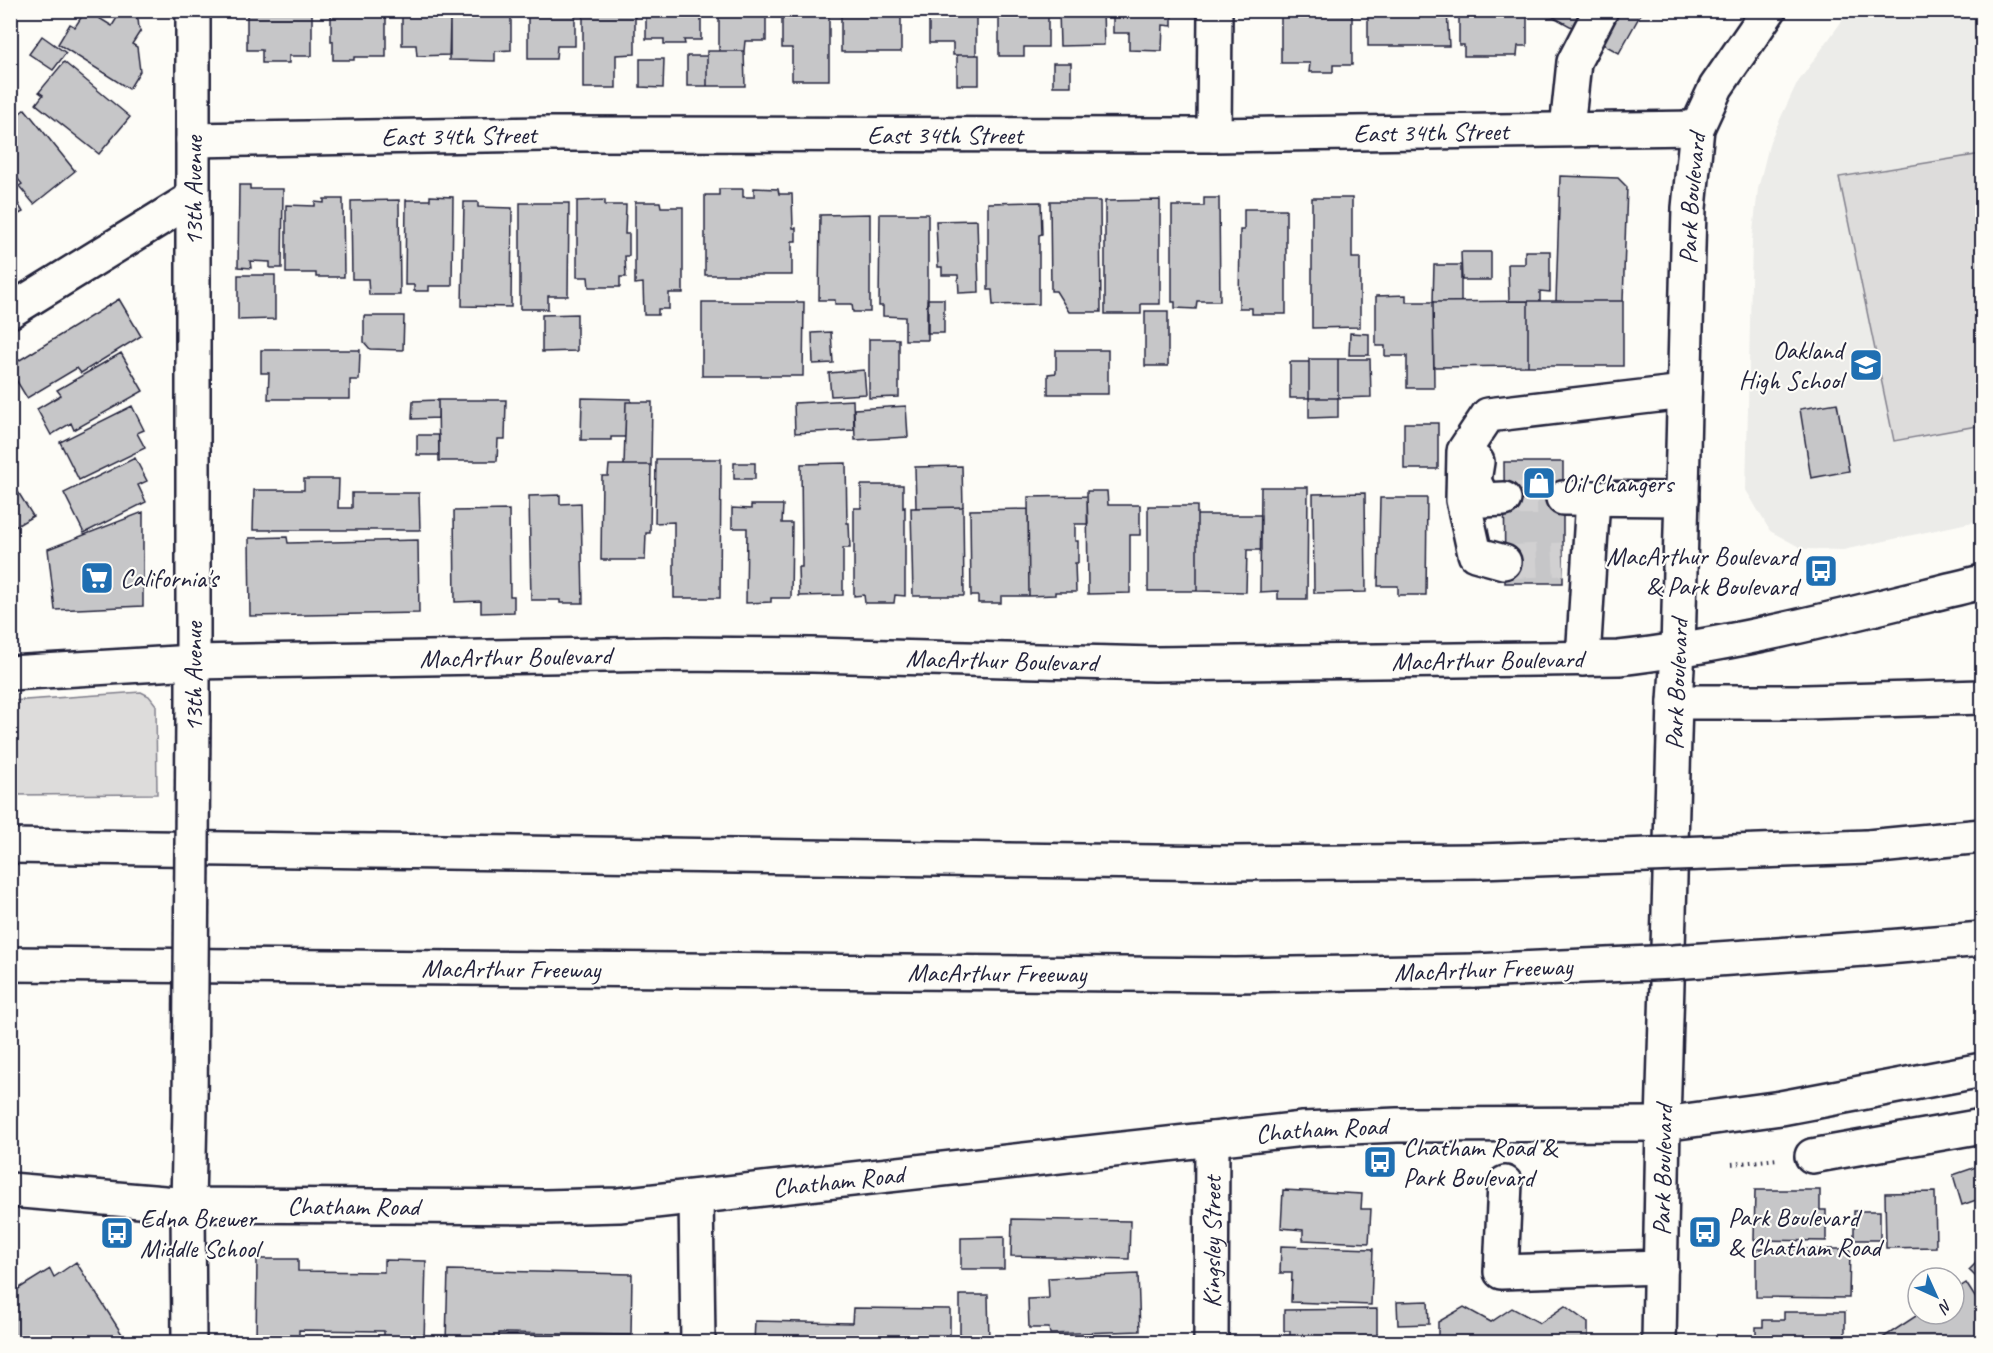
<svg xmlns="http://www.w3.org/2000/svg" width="1993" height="1353" viewBox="0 0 1993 1353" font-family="Caveat,sans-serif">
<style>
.built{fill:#ecece9}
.green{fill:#dddcdb;stroke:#807f8b;stroke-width:1.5}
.building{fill:#c6c6c8;stroke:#22223b;stroke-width:1.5}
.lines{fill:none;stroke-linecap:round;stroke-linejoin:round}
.minor-tunnel{stroke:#d1d0d1;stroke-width:33;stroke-dasharray:33 16;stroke-linecap:butt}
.minor-casing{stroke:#22223b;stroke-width:38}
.major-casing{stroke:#22223b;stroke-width:38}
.highway-casing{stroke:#22223b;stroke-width:38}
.path{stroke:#22223b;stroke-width:4;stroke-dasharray:1.5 4.5;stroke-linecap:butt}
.minor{stroke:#fdfcf7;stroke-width:33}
.major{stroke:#fdfcf7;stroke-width:33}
.highway{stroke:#fdfcf7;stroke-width:33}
.minor-bridge-casing{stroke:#22223b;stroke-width:38;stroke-linecap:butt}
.highway-bridge-casing{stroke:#22223b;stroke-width:38;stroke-linecap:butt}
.minor-bridge{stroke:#fdfcf7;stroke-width:33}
.highway-bridge{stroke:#fdfcf7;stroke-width:33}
.labels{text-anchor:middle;stroke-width:4.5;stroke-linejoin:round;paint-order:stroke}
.street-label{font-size:26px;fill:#22223b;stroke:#fdfcf7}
.poi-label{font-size:26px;fill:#22223b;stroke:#fdfcf7;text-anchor:start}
</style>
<rect width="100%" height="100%" fill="#fdfcf7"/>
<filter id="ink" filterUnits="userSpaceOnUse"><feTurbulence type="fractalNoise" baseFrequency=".0167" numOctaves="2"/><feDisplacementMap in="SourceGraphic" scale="12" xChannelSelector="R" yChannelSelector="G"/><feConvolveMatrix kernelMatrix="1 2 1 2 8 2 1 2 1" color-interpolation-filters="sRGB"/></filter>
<g filter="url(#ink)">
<path class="built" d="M1849 11H1982V520L1843 550 1803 549 1770 531 1746 490 1752 240 1758 189 1770 141 1796 85Z"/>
<path class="green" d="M1982 154V425L1894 441 1839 177Z
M141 692 149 696 156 705 157 794 11 795V701Z"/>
<path class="building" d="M86 10 112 26 118 16 121 17 127 14 133 15 138 19 139 28 141 30 132 44 137 47 140 71 129 89 58 44 70 24 75 27Z
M247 10H312V56H289V63H262V50H247Z
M331 10H386V57H354V60H333V41H331Z
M402 10H450V55L417 56 416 45H402Z
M464 10H511V50L495 51V61L449 60 450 19H464Z
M528 10H575V46H557L556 59H528Z
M583 10H635V54L616 55V88H583Z
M646 10H701V40H684L685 44H664V39H646Z
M719 10H766V41H745L744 51H719Z
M782 10H829V80H792V48H782Z
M841 10H901V52H841Z
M929 10H976V55H953V43H929Z
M999 10H1048V47H1024V56H999Z
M1059 10H1103L1104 45 1060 46Z
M1113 10H1172V26L1163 25 1162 51 1129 50V33H1113Z
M1281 10H1352V65H1333V72H1309L1310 63H1281Z
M1368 10H1447L1449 46H1368Z
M1459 10H1527V46H1518L1517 56H1464V45H1459Z
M1550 10H1643L1619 53 1548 14Z
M42 36 66 53 53 70 29 54Z
M707 51H744L745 86H707Z
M957 55H979V85H957Z
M687 56H707V86H687Z
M640 59H664L663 88 640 87Z
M64 62 130 117 99 154 36 104 43 95 39 92Z
M1053 63H1071V86H1053Z
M25 109 75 171 34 204 19 186 22 184 10 169V121Z
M1560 176 1618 178 1627 187 1623 301H1556Z
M239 185H250V189H283L282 268H270V262L250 261 251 268 238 267Z
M754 188 778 189 779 194H792L793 228H796V241H792V275H705V195H719V189H743V197H754Z
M13 195 23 212 10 219V196Z
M430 196 453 197 452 286H429V291H414V285H405L406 200H430Z
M1204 198H1219L1220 301H1197L1196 309 1175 308V302H1172V206H1204Z
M1312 198H1352V258H1360V327L1312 328Z
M324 199H343L344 277H316V273H286V205L315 206V202L324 203Z
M399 200 400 295H369L368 279H352L351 201Z
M605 200V205H626L625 234H629V256H625L626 277H620V287H589L588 277H577V201Z
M1160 200V304H1141V314H1105V201Z
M1050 201H1100L1101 312H1069L1056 291H1051Z
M464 202H478V207L512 208 511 307 462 306Z
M635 202H660L661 207H683V293H669V309H658V315H644L643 283 635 284Z
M1041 202 1042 234 1039 235V304L993 305 992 290H988V203Z
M520 203H569L568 296H548V309H520Z
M1244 209H1286V314H1252V308H1239L1240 230H1244Z
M870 214V312H853L852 304H835V300H819L820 215Z
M880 214H928V340H905V317L883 316V306H879Z
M977 220 979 292 959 293 958 275H942V267H938L936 221Z
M1525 251H1550V292L1540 291V301H1509L1508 264H1525Z
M1461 252H1491V280H1462Z
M1434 265H1461V302H1433Z
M238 275H275V319L238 320Z
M1406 295V302H1433L1434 388H1407V356H1385V346H1376V296Z
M119 299 141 336 81 373 77 368 27 398 10 370V366Z
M927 299H944V333H927Z
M1528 301H1623V366H1528Z
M1528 301V366L1434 367 1433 302Z
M702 302H804L803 376H702Z
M1145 311H1168V366H1145Z
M577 314V351L542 352V315Z
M364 316H404L403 350 370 349 364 342Z
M831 332 833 363 813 364 812 333Z
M1350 333 1369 334V355H1349Z
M869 339H899V397L869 398Z
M261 350H360L359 380H350V399H268L269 373H261Z
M1056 350H1108V394H1048V374L1056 373Z
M121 353 143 391 74 430 71 423 51 435 37 409 61 395 57 390Z
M1309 359H1338V398H1309Z
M1338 359H1370L1371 397 1338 398Z
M1290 362H1309V398H1290Z
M864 370 866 394 831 396 829 373Z
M582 398 631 399V402H626L625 437H611V440H581Z
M1309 398H1338V417L1309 418Z
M438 400V418L412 419 413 401Z
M438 400H506L505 439H498L497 461H439Z
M853 400 854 430 795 433 794 403Z
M626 402H652L651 465H624Z
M1837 403 1849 471 1811 478 1800 409Z
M132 406 144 430 137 433 145 448 79 480 60 442Z
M906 406 908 437 855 440 854 409Z
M1404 423H1438V469H1404Z
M417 435H439V455H417Z
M135 458 147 481 138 485 146 502 84 533 64 493Z
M656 459H721L720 598H674V522L655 523Z
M1504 462H1563V583H1505Z
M734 463H755V479H734Z
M846 463 847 523H849L850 548H843V595L799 596 798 567H802L801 464Z
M609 465H651L650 533H646L645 560H601L602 476H608Z
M962 466 963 507 916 508 915 467Z
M10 479 33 516 10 530Z
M304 479H339L338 508H352V493H419L420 530H253L254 490H304Z
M861 485H903V508L905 507V596L895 595 894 603H865L864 595 854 596V508H861Z
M1261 487H1308L1307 599H1278V591L1260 592Z
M1087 491H1107L1108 505H1140V535H1130V593L1088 594Z
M1365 493 1366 592 1314 593 1313 494Z
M560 495V504L581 503 583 603H560V600H531L529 496Z
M1087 496 1088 524H1075V541H1078V563H1075L1076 592H1055V595L1029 596 1028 497Z
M1380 498H1427L1426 595H1398V586H1378Z
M751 505H783L782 523H792L791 598H771V602L746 603 747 528H732V508L751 509Z
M1148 506H1197V591H1148Z
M963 507 964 596H913L911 508Z
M1028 509 1029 596H1001V603H978V596H971L970 510Z
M509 510 510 596H514V612L481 613V601L455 602 454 511Z
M143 512V606L55 610 48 549Z
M1197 515H1261V550H1247L1246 592 1197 591Z
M287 537 288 543 418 540 419 613 250 616 249 538Z
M1982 1165V1198L1962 1205 1953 1175Z
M1283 1190 1362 1194 1361 1209H1371L1369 1243 1303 1240V1230L1281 1228Z
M1755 1190H1820V1210H1826V1241L1754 1240Z
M1935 1192 1936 1247 1886 1248 1885 1193Z
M1854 1211H1880V1240H1854Z
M1012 1219 1130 1221 1129 1259 1011 1256Z
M1004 1237V1269H961V1238Z
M1281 1246 1373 1249 1371 1305 1291 1302 1292 1273H1280Z
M1756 1249H1850L1849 1298 1756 1297Z
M1982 1257V1283L1969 1270Z
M257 1259H298V1271L384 1272V1260L426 1261 424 1342H384V1331L299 1330V1342L256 1341Z
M76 1262 127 1342H10V1294L50 1269 54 1277Z
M448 1270 632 1274 631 1335 499 1333V1342H446Z
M1138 1274 1140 1331 1050 1334 1049 1328H1029L1028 1299 1049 1298 1048 1278Z
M1966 1283 1982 1308V1335L1970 1342H1883L1881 1339 1919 1314H1954V1291Z
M960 1295H988L989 1342H960Z
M1428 1301 1429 1324 1398 1325 1397 1302Z
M1565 1306 1588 1323V1342H1438V1322L1464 1307 1491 1322 1512 1308 1540 1323Z
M853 1308 950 1309V1342H754L755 1321 852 1323Z
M1377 1309V1335H1384V1342H1290V1331H1284V1310Z
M1784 1312H1845V1342H1756V1327H1763V1320H1784Z"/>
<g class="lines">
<path class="minor-tunnel" d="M1504 499 1563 498
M1504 562 1563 559"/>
<defs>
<g id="minor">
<path d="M1567 129 1574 62 1601 10"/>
<path d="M1214 135 1215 10"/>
<path id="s1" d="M193 140 546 134 1214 135 1697 128"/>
<path d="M10 311 193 198"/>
<path d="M1477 462 1474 481 1483 500 1504 499"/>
<path d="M1563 498 1682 499"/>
<path d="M1504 562 1475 554 1463 500 1464 451 1488 415 1684 392"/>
<path d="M1583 659 1593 498"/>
<path d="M193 718V10"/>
<path d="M1812 1156 1982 1126"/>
<path d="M1505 1183 1501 1272 1661 1267"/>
<path d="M696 1197 698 1342"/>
<path d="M189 1342 188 1205 190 1107"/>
<path id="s2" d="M1211 1342 1212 1139"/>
</g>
<g id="major">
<path id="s3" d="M10 673 193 662 665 654 812 655 1155 664 1619 658C1742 644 1862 611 1982 582"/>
<path d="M1675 702H1806L1982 697"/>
<path id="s4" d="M10 1190 188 1205 545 1207 619 1205 1303 1129 1397 1125 1663 1124"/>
<path id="s5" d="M1659 1342 1663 1124 1675 702 1678 651 1689 208 1697 128 1716 87 1769 10"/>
</g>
<g id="highway">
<path d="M10 846 1231 863 1480 861"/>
<path d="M1868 847 1982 836"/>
<path d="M1864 949 1982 939"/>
<path id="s6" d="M10 964 1236 975 1475 971"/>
<path d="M1663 1124 1781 1108 1982 1070"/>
</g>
</defs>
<use href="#minor" class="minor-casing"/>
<use href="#major" class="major-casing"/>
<use href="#highway" class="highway-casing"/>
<path class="path" d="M1732 1164 1778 1159"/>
<use href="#minor" class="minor"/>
<use href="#major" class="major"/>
<use href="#highway" class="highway"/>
<defs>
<path id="minor-bridge" d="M190 1107 193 718"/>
<path id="highway-bridge" d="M1480 861 1868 847
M1475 971 1673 962 1864 949"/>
</defs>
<use href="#minor-bridge" class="minor-bridge-casing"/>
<use href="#highway-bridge" class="highway-bridge-casing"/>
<use href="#minor-bridge" class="minor-bridge"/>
<use href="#highway-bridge" class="highway-bridge"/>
</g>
</g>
<defs>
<symbol id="school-square" viewBox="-11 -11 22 22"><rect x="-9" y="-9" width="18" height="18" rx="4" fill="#1f6fb2" stroke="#fdfcf7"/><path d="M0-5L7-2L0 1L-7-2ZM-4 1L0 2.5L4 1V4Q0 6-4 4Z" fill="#fff"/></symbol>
<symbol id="shop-square" viewBox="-11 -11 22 22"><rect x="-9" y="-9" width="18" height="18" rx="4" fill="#1f6fb2" stroke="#fdfcf7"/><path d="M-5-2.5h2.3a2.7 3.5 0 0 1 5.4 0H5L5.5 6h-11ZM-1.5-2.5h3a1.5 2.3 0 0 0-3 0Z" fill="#fff"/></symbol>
<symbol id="bus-square" viewBox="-11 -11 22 22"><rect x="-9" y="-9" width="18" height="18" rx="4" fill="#1f6fb2" stroke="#fdfcf7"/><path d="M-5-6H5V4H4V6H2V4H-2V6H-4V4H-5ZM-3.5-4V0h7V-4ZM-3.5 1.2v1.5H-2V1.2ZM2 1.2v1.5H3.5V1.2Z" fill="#fff"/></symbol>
<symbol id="supermarket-square" viewBox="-11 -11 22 22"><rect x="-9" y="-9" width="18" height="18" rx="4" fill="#1f6fb2" stroke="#fdfcf7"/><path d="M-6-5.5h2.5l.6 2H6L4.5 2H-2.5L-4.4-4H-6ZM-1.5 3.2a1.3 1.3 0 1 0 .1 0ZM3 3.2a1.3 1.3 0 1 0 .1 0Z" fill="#fff"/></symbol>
</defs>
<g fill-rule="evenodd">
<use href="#school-square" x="1847" y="346" width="38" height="38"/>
<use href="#shop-square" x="1520" y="464" width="38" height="38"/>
<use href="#bus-square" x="1802" y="552" width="38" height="38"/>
<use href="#supermarket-square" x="78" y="559" width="38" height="38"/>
<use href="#bus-square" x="1361" y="1143" width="38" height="38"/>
<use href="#bus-square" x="1686" y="1213" width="38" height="38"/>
<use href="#bus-square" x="98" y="1214" width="38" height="38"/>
</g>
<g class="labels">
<g class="street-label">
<text dy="9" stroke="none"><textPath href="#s1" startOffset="1238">East 34th Street</textPath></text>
<text dy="9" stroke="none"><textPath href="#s1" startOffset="752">East 34th Street</textPath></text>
<text dy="9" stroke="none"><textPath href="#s1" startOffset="266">East 34th Street</textPath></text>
<text transform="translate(193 191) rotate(-90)" y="9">13th Avenue</text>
<text dy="9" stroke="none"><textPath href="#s5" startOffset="1144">Park Boulevard</textPath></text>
<text dy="9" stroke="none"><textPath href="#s3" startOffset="506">MacArthur Boulevard</textPath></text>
<text dy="9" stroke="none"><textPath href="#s3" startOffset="992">MacArthur Boulevard</textPath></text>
<text dy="9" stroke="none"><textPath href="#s3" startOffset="1478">MacArthur Boulevard</textPath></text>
<text transform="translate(193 677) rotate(-90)" y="9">13th Avenue</text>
<text dy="9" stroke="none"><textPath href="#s5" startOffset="658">Park Boulevard</textPath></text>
<text dy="9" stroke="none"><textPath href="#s6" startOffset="501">MacArthur Freeway</textPath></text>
<text transform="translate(1483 969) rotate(-2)" y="9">MacArthur Freeway</text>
<text dy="9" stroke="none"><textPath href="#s6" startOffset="987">MacArthur Freeway</textPath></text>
<text dy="9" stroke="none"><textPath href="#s4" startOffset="1316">Chatham Road</textPath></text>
<text dy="9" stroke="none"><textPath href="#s5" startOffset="172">Park Boulevard</textPath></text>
<text dy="9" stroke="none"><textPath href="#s4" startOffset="830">Chatham Road</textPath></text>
<text dy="9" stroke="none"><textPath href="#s4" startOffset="344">Chatham Road</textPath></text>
<text dy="9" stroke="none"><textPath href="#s2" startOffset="100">Kingsley Street</textPath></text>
</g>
<g class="poi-label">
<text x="1843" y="359" text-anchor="end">Oakland<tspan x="1843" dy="30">High School</tspan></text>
<text x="1562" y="492">Oil Changers</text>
<text x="1798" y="565" text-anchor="end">MacArthur Boulevard<tspan x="1798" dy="30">&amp; Park Boulevard</tspan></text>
<text x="120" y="587">California's</text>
<text x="1403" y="1156">Chatham Road &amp;<tspan x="1403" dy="30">Park Boulevard</tspan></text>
<text x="1728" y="1226">Park Boulevard<tspan x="1728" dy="30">&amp; Chatham Road</tspan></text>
<text x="140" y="1227">Edna Brewer<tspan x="140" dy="30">Middle School</tspan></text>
</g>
</g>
<rect width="1993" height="1353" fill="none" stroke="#fdfcf7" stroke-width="36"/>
<rect x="18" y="18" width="1957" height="1317" fill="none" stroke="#22223b" stroke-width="2" filter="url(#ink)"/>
<g transform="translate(1936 1296) rotate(135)"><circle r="28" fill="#fdfcf7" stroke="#a5a5ac" stroke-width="1.5"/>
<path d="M0-4.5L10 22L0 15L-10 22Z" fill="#1f6fb2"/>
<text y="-9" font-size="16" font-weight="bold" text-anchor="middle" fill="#22223b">N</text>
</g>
</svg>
